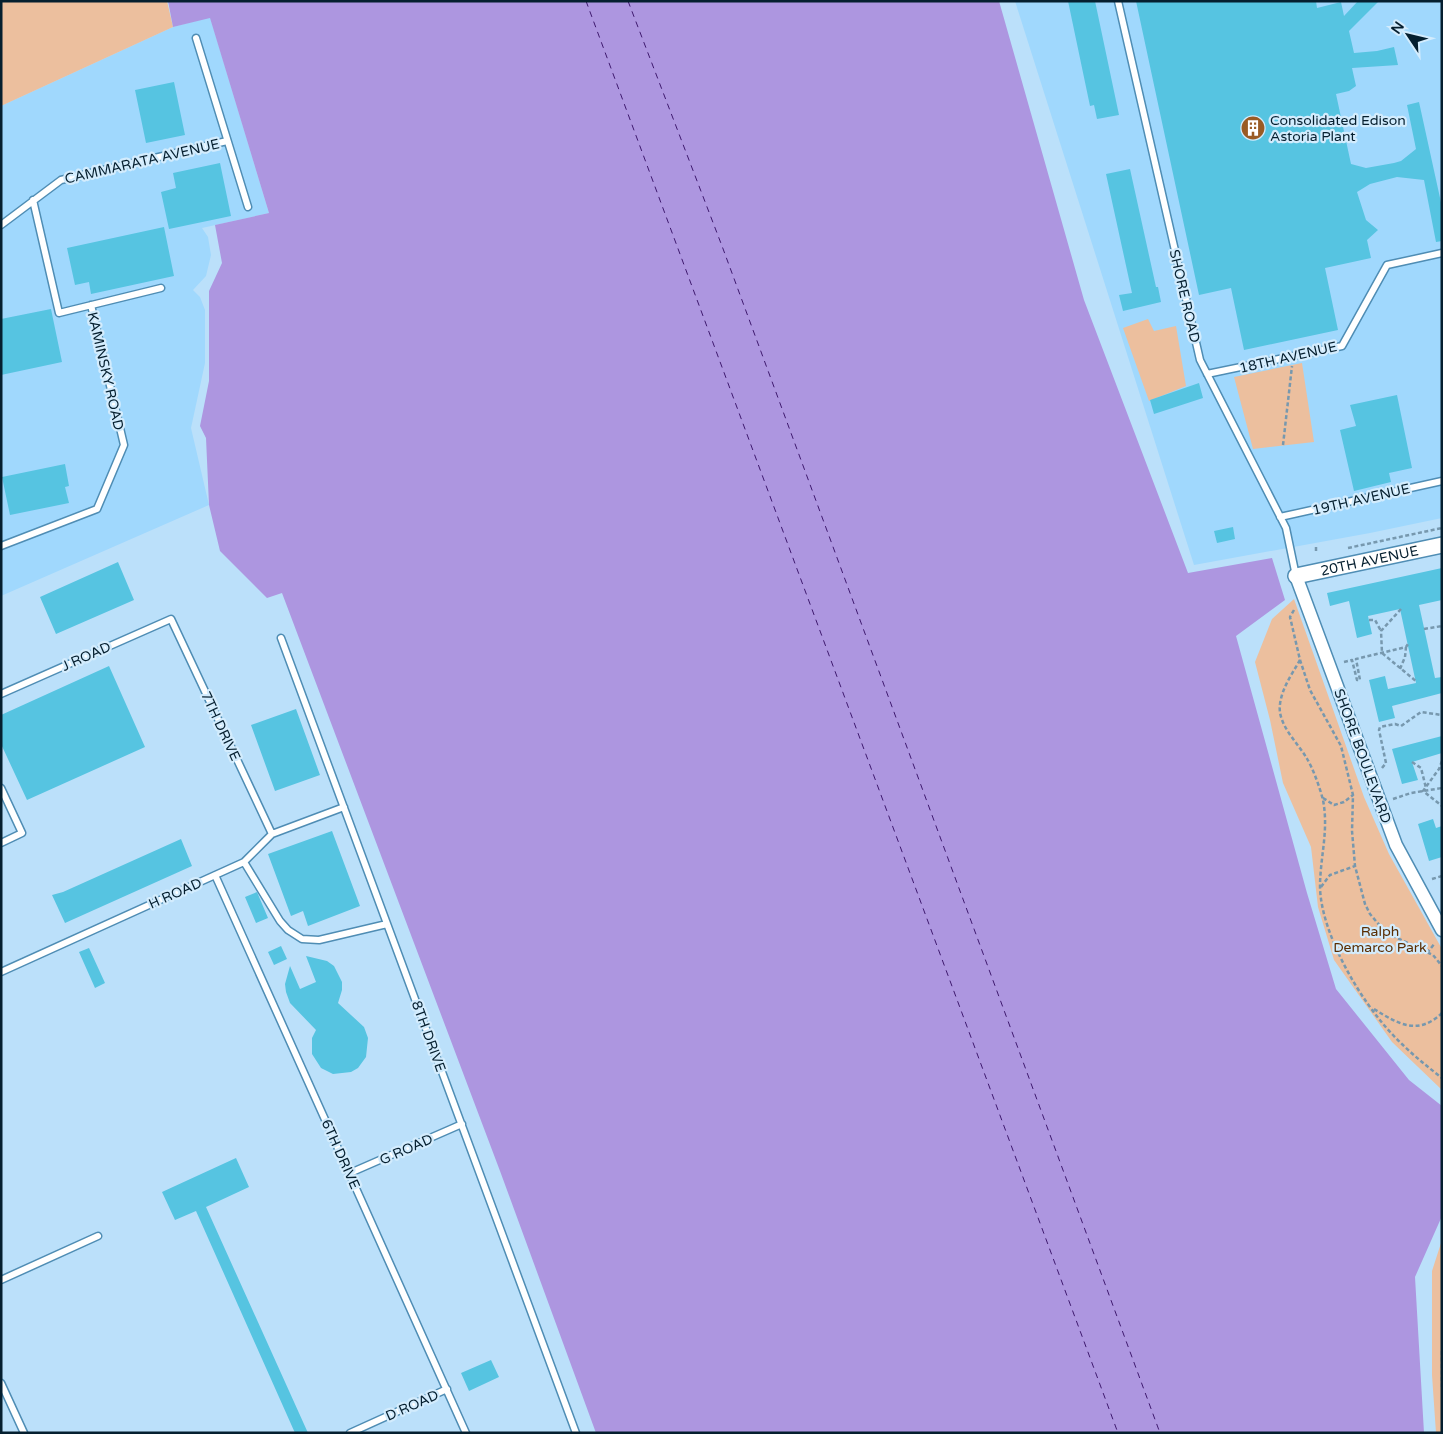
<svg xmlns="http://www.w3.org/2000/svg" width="1443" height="1434" viewBox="0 0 1443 1434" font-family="'Varela Round',sans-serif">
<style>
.built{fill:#a0d8fd}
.green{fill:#ecbf9e}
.water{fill:#ad96e0}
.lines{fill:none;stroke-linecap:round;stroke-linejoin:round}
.ferry{stroke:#3e196e;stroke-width:1;stroke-dasharray:6 5;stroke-linecap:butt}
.building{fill:#56c4e1}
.service-casing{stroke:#4f8db4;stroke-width:9}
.minor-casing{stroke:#4f8db4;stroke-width:15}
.tertiary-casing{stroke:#4f8db4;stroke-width:18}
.path{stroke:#7798ae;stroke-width:2.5;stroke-dasharray:4 2.5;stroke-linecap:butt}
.service{stroke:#fff;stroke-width:6}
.minor{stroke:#fff;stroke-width:12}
.tertiary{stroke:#fff;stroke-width:15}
.labels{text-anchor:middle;stroke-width:4.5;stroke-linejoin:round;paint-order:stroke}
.poi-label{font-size:14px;fill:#051f2f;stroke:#d3ecfd;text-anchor:start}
.street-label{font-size:14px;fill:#051f2f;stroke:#d3ecfd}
.park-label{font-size:14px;fill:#592d02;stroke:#d3ecfd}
</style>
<rect width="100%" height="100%" fill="#bbe0fa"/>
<path class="built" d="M1015 1H1442V518L1370 533 1194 565Z
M210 17 269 213 202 228 208 237 211 255 206 276 193 290 200 297 205 310V363L191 428 209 505 1 596V106L173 27Z"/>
<path class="green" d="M1 1H167L173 27 1 106Z
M1148 319 1154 331 1176 326 1186 386 1149 401 1123 328Z
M1302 363 1314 442 1253 449 1234 377Z
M1294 599 1364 797 1389 854 1442 949V1090L1392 1042 1334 960 1318 907 1311 847 1283 783 1270 720 1255 662 1272 619Z
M1442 1240V1433H1436L1432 1375V1271Z"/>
<path class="water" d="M168 1H999L1084 300 1188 573 1272 558 1285 600 1236 636 1307 893 1336 989 1409 1080 1442 1106V1216L1415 1277 1424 1433H596L500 1171 282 593 267 598 220 551 209 505 206 438 200 426 209 381V291L222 263 215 225 269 213 210 18 173 27Z"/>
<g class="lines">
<path class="ferry" d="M586 1 1118 1433
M628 1 722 246 1160 1433"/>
</g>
<path class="building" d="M1068 1H1095L1119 115 1097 119 1094 105 1090 106Z
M1136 1H1316L1317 8 1341 2 1344 16 1358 1H1379L1349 31 1354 53 1377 51 1394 47 1398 65 1352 68 1356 86 1349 91 1336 94 1351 164 1366 168 1394 163 1401 161 1416 149 1407 105 1419 102 1442 207V241L1436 242 1424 180 1397 177 1370 184 1357 192 1366 220 1378 230 1367 240 1371 258 1325 268 1338 330 1244 350 1231 288 1199 295Z
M174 82 185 135 146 143 135 90Z
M220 163 231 216 169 229 161 192 176 188 173 173Z
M1130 169 1156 287H1158L1161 302 1123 311 1119 295 1132 293 1106 174Z
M164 227 174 276 91 294 89 282 75 285 67 248Z
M51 309 62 362 1 375V319Z
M1199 383 1203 398 1154 414 1150 400Z
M1397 395 1412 468 1389 473 1391 482 1354 491 1340 430 1356 426 1350 405Z
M65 464 69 486 65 487 69 503 10 515 2 477Z
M1233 527 1235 539 1217 543 1214 531Z
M118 562 134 600 56 634 40 597Z
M1442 568V600L1419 605 1435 678 1442 677V693L1392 706 1395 718 1379 722 1369 680 1385 676 1388 689 1416 683 1400 609 1368 616 1372 634 1357 638 1349 601 1330 606 1327 593Z
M109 666 145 747 27 800 1 744V715Z
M296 709 320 775 275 791 251 725Z
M1442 736V753L1412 762 1418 780 1402 784 1392 749Z
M1433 819 1436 828 1442 826V857L1429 861 1418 824Z
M332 831 360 906 308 926 303 911 291 916 268 854Z
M181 839 192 866 65 923 52 895 63 892Z
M257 892 268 918 256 923 245 897Z
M281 946 287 959 274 965 268 952Z
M89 948 105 983 95 988 79 952Z
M306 956 327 961 334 966 342 982V990L338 1003 364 1027 368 1038 366 1057 358 1068 351 1072 333 1074 321 1068 312 1054V1038L316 1030 290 1003 286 992 285 984 290 966 300 989 316 982Z
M236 1158 249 1187 206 1207 308 1433H295L196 1211 175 1220 162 1192Z
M491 1360 499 1377 469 1391 461 1373Z"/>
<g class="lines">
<defs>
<path id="service" d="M1118 1 1200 360 1286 528 1296 576
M196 38 248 207
M33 200 59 313 161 288
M1 225 61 180 227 141
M1207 374 1342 346 1387 265 1442 253
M1280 517 1442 481
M1 546 97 509 124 445 91 305
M281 638 576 1433
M1 694 171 619 272 834
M1 788 22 833 1 843
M244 862 280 921 288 930 302 939 319 940 387 924
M215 875 466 1433
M1 972 244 862 272 834 344 807
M350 1173 462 1124
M1 1280 98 1236
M1 1383 24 1433
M350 1433 447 1389"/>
<path id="minor" d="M1296 576 1396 845 1442 930"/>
<g id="tertiary">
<path id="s1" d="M1296 576 1442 545"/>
</g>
</defs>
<use href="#service" class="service-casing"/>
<use href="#minor" class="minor-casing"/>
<use href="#tertiary" class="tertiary-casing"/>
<path class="path" d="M1283 445 1292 366
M1348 548 1442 528
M1316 551V545
M1401 609 1381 631 1382 653 1417 682
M1294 610 1290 617 1300 660 1310 690 1341 746 1353 795 1352 831 1355 866 1365 904 1370 914 1381 927 1393 936 1433 955 1442 966
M1369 620H1375L1381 631
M1424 629 1442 626
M1300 660C1292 674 1282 688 1280 704 1277 724 1297 742 1306 757 1313 768 1320 788 1323 800 1329 831 1320 857 1320 887 1321 934 1361 1002 1393 1035 1408 1051 1424 1064 1442 1078
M1344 662 1352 660 1357 680H1360L1356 659 1406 647 1408 644
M1400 669 1405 657 1406 647
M1442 761 1439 769 1423 791 1442 806
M1412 762 1421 768 1426 788
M1382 768 1386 763 1379 730 1380 727 1395 724 1401 726 1421 712 1442 715
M1323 798 1334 805 1344 802 1353 795
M1393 799 1411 793 1442 788
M1432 879 1442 876
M1321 887 1330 875 1355 866
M1427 953 1435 943
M1374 1009C1398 1024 1418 1036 1442 1013
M1442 1351V1387"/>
<use href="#service" class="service"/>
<use href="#minor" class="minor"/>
<use href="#tertiary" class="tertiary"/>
</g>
<defs>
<symbol id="building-disc" viewBox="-11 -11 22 22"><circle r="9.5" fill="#9a5b24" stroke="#d3ecfd"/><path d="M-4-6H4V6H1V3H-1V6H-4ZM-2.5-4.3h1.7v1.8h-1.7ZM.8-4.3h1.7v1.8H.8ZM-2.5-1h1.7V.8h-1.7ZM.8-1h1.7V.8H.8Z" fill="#fff"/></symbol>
</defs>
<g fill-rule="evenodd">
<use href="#building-disc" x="1239" y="114" width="28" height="28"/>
</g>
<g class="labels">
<g class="poi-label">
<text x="1270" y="125">Consolidated Edison<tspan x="1270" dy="16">Astoria Plant</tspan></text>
</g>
<g class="street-label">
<text transform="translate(142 161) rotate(-13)" y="5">CAMMARATA AVENUE</text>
<text transform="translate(1185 296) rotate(77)" y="5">SHORE ROAD</text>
<text transform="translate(1288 357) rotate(-13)" y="5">18TH AVENUE</text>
<text transform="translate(106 371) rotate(77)" y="5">KAMINSKY ROAD</text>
<text transform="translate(1361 499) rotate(-13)" y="5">19TH AVENUE</text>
<text dy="5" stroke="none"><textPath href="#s1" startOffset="75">20TH AVENUE</textPath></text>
<text transform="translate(86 656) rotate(-24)" y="5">J ROAD</text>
<text transform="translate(221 726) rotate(65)" y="5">7TH DRIVE</text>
<text transform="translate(1363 756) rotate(70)" y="5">SHORE BOULEVARD</text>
<text transform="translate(175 893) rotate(-24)" y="5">H ROAD</text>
<text transform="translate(429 1036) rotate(70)" y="5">8TH DRIVE</text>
<text transform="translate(406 1149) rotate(-24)" y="5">G ROAD</text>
<text transform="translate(341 1154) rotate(66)" y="5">6TH DRIVE</text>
<text transform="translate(412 1405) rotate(-24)" y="5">D ROAD</text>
</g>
<g class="park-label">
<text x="1380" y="936">Ralph<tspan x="1380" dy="16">Demarco Park</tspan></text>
</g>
</g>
<rect width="1443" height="1434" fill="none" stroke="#051f2f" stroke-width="5"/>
<g transform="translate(1408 35) rotate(305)" stroke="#d3ecfd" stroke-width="4" paint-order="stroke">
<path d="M0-4L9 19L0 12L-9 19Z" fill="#051f2f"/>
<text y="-8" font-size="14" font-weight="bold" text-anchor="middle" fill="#051f2f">N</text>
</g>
</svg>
